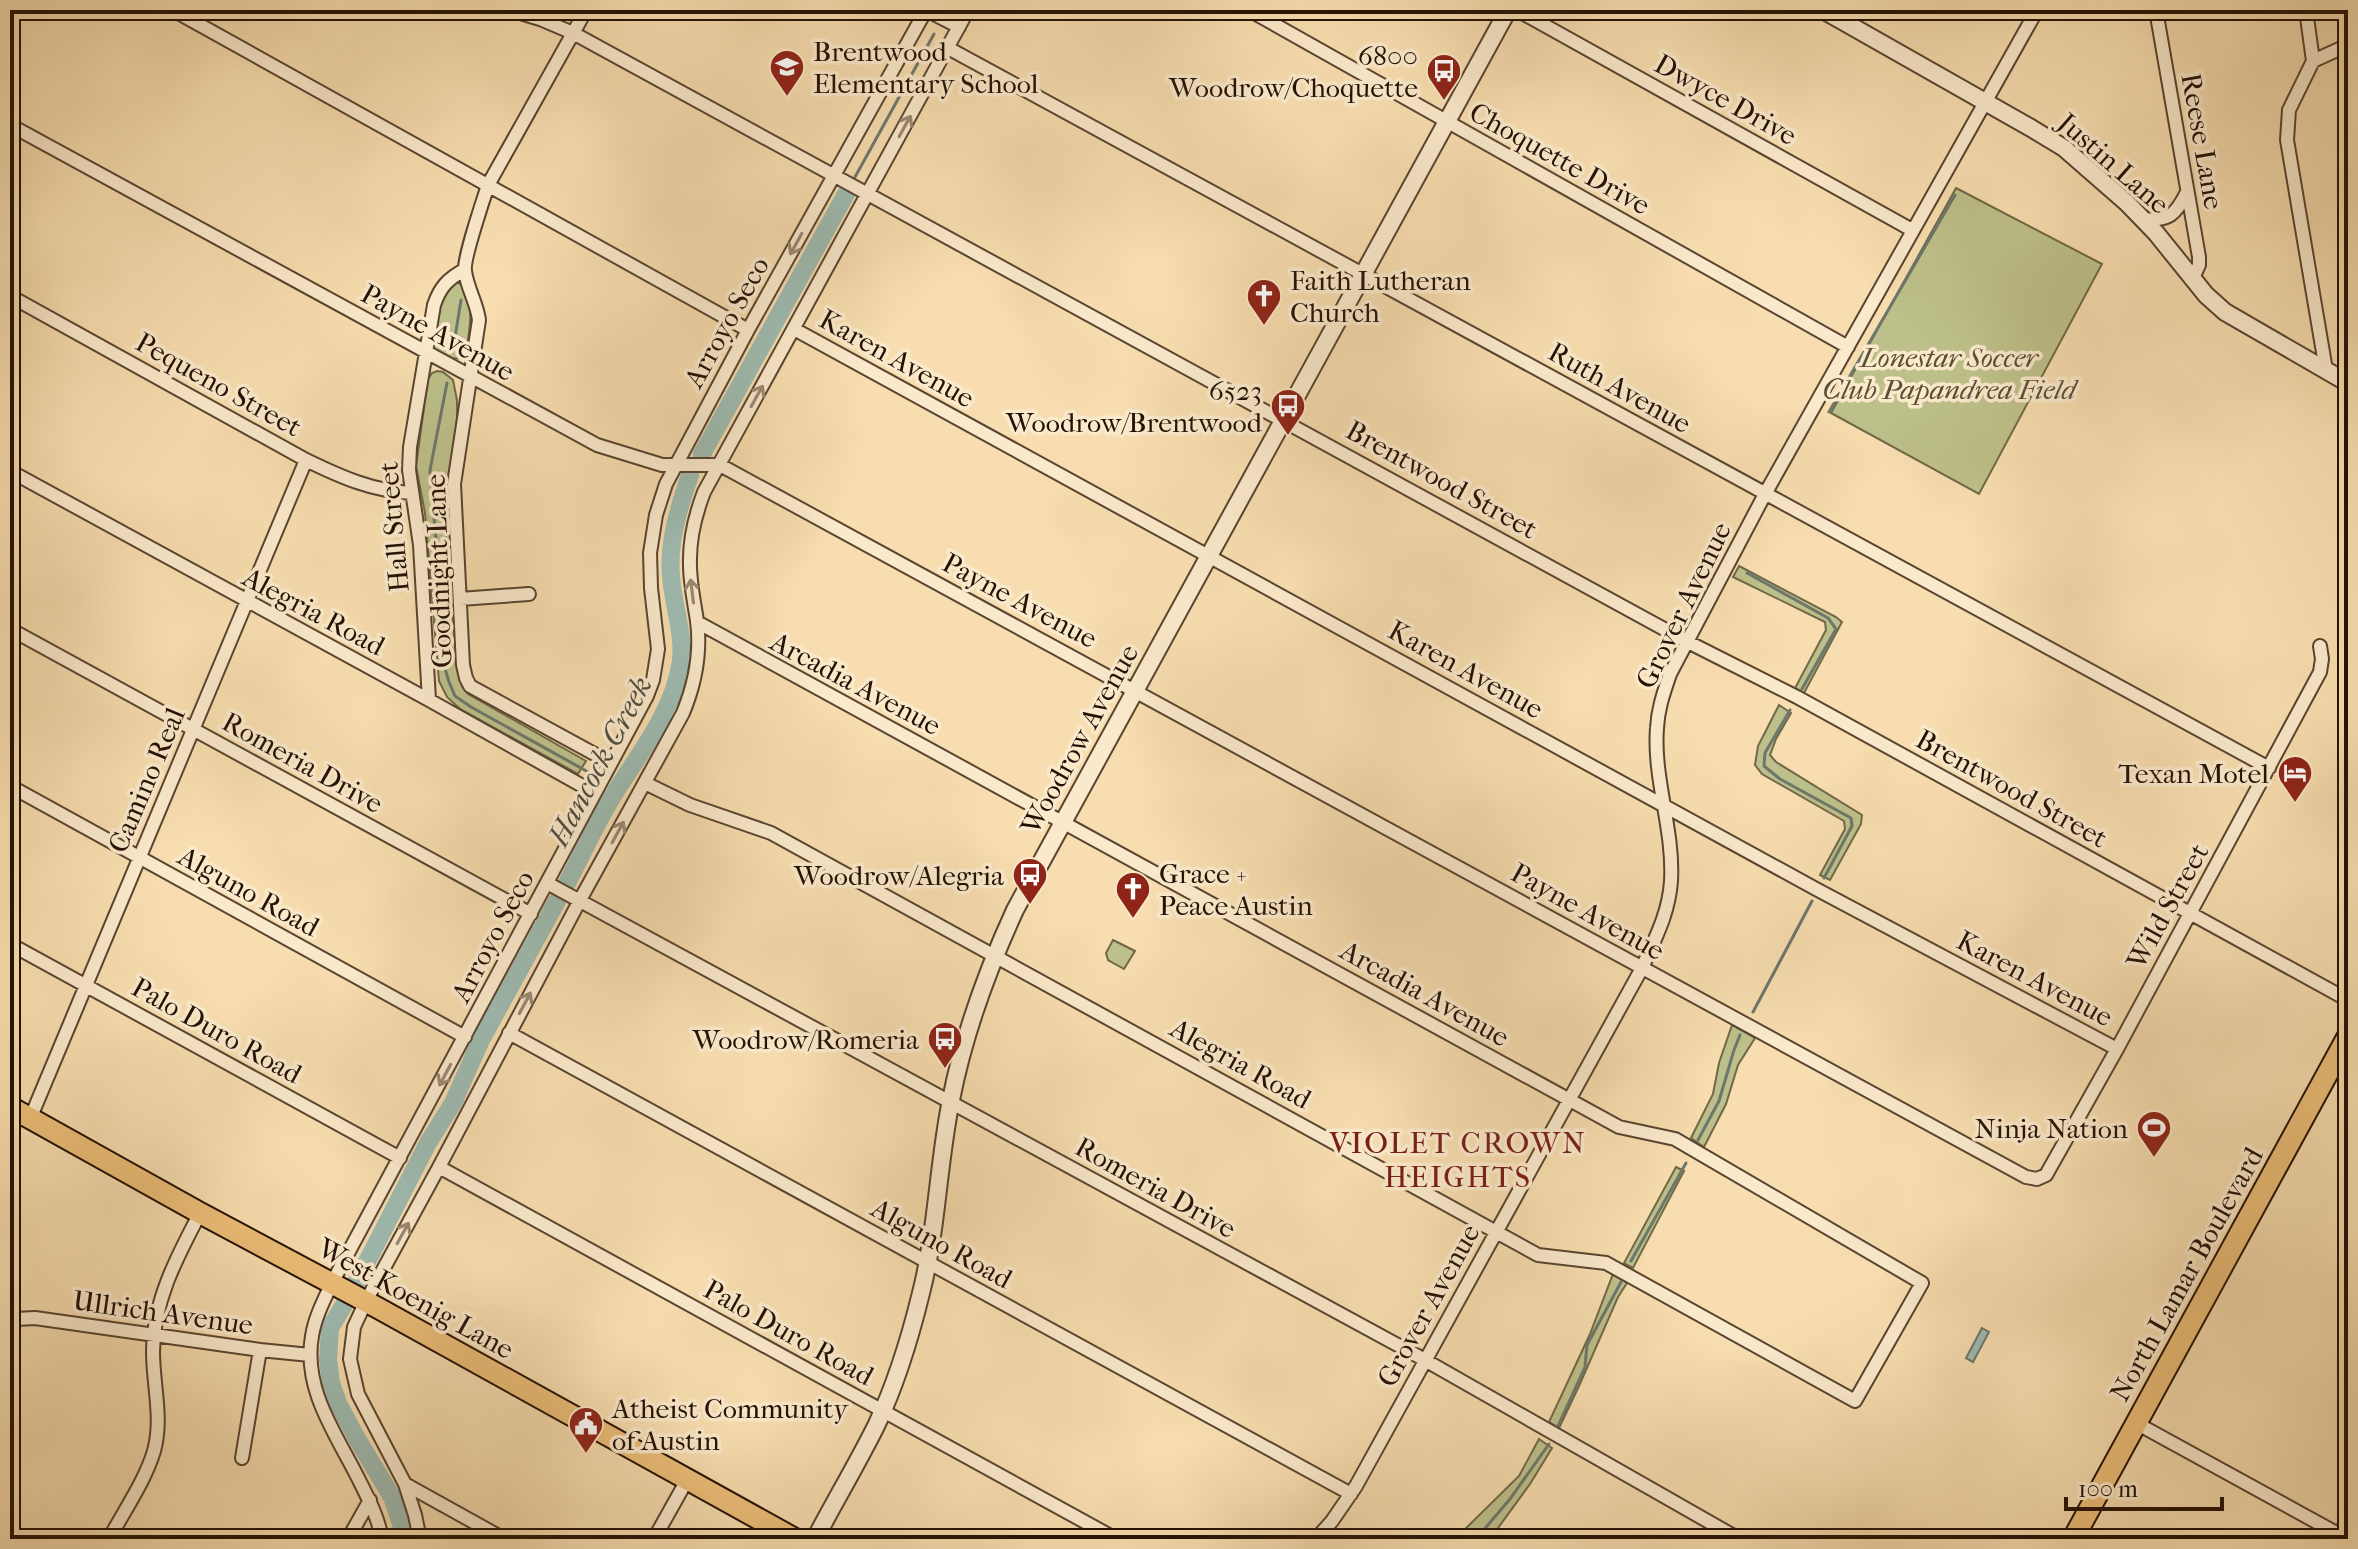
<svg xmlns="http://www.w3.org/2000/svg" width="2358" height="1549" viewBox="0 0 2358 1549" font-family="'IM FELL French Canon',serif">
<style>
.green{fill:#bdc08a;stroke:#706848;stroke-width:2}
.water{fill:#9ebbb1;stroke:#6d776c;stroke-width:2}
.lines{fill:none;stroke-linecap:round;stroke-linejoin:round}
.stream{stroke:#6d776c;stroke-width:3}
.river{stroke:#9ebbb1;stroke-width:18}
.minor-casing{stroke:#594430;stroke-width:16}
.tertiary-casing{stroke:#594430;stroke-width:20}
.primary-casing{stroke:#241105;stroke-width:24}
.minor{stroke:#fae9cb;stroke-width:12}
.tertiary{stroke:#fae9cb;stroke-width:16}
.primary{stroke:#ecbe78;stroke-width:20}
.oneway{stroke:#9a8872}
.labels{text-anchor:middle;stroke-width:7;stroke-linejoin:round;paint-order:stroke}
.poi-label{font-size:28px;fill:#241105;stroke:#fae9cb;text-anchor:end}
.street-label{font-size:28px;fill:#241105;stroke:#fae9cb}
.park-label{font-size:28px;font-style:italic;fill:#5a4e34;stroke:#fae9cb}
.water-label{font-size:30px;font-style:italic;fill:#4f4c41;stroke:#fae9cb}
.neighbourhood-label{font-size:30px;letter-spacing:2px;fill:#7a1f14;stroke:#fae9cb}
</style>
<rect width="100%" height="100%" fill="#f7ddaf"/>
<filter id="stains"><feTurbulence type="fractalNoise" baseFrequency=".0025" numOctaves="4"/><feColorMatrix values="0 0 0 0 .2 0 0 0 0 .09 0 0 0 0 .02 0 0 0 .5 -.17"/></filter>
<radialGradient id="worn" r=".72"><stop offset=".6" stop-color="#630" stop-opacity="0"/><stop offset="1" stop-color="#630" stop-opacity=".3"/></radialGradient>
<path class="green" d="M1956 188 2102 264 1979 494 1831 413Z
M455 282 461 284C475 306 470 328 466 352L464 357C452 362 442 354 432 348 436 322 436 302 455 282Z
M437 371 443 372 453 380 457 400V420L444 511 456 654 462 686 468 694 586 761 578 774 460 709 447 697 439 681 425 513 416 466 428 379 432 373Z
M1739 566 1836 617 1842 622 1803 695 1794 690 1826 630 1825 622 1733 577Z
M1779 705 1791 713 1776 739 1770 755 1776 762 1862 815 1861 824 1830 880 1820 875 1845 829 1844 821 1762 774 1755 765 1758 746Z
M1113 940 1135 951 1124 969 1108 960 1106 953Z
M1732 1025 1755 1038 1738 1065 1726 1104 1704 1147 1691 1138 1713 1094 1719 1063Z
M1676 1167 1684 1171 1633 1268 1624 1263Z
M1613 1274 1627 1283 1618 1297 1579 1386 1559 1428 1549 1422 1590 1334Z
M1539 1439 1552 1448 1530 1484 1490 1539H1455L1519 1476Z"/>
<path class="water" d="M1982 1328 1989 1332 1973 1362 1966 1358Z"/>
<g class="lines">
<path class="stream" d="M855 177 934 34
M453 350 461 300
M447 383 430 470 432 495 444 630V665L449 682 455 696 471 707 590 773
M1829 412 1955 195
M1747 573 1828 618 1836 629 1802 689
M1790 710 1765 753 1764 766 1780 779 1851 818 1852 826 1824 878
M609 790 614 794
M1753 1012 1812 901
M1698 1140 1719 1101 1734 1050 1740 1035
M1631 1261 1686 1163
M1558 1426 1585 1367 1587 1345 1621 1282
M1476 1539 1510 1499 1549 1444"/>
<path class="river" d="M702 454 846 194
M567 883C583 853 597 821 616 791 641 751 674 710 681 661 684 632 673 605 671 576 668 542 679 507 690 475
M356 1283 428 1143 453 1103 480 1042 557 901
M344 1305 330 1328 328 1360 331 1383 338 1403 356 1437 392 1497 406 1539"/>
<defs>
<path id="minor" d="M173 10 748 330
M510 10 540 19 573 33 1686 641 1797 697 2348 1000
M586 10 488 185C483 201 463 259 465 271 467 288 477 303 479 320L454 484 463 665 466 678 470 686 611 763
M1249 10 1848 347
M1517 10 1912 230
M2156 10 2199 257V265L2193 278
M2306 10 2313 61 2289 110 2287 140 2326 370
M948 48 2269 768
M2313 61 2348 45
M10 125 597 445 662 465H720L2026 1177 2037 1179 2046 1175 2117 1049 2320 672 2322 659 2320 646
M2143 219C2169 222 2176 214 2187 192
M10 296 306 460C341 477 372 491 412 493
M794 329 1816 889 2117 1049
M10 471 429 700 595 793
M460 599 529 594
M10 629 531 914
M429 700 420 545 409 470 410 447 434 305C440 287 448 279 464 270
M645 783 690 805 771 833 1538 1255 1606 1263 1855 1401 1922 1283 1675 1139 1619 1127 697 622
M10 786 465 1037
M547 883 1416 1355 1739 1539
M10 944 400 1158
M509 1033 1351 1494
M30 1119 306 460
M439 1167 1116 1539
M10 1318 16 1319 35 1318 260 1350 310 1355
M2136 1423 2340 1535
M242 1458 260 1350
M405 1484 504 1539
M109 1539C124 1511 145 1481 154 1451 163 1418 153 1385 153 1352 153 1301 177 1257 200 1213
M348 1539 370 1500
M382 1539C378 1516 367 1496 357 1476 334 1431 303 1388 312 1336 315 1317 324 1300 332 1283L647 696 653 680 658 649 651 588 650 553 656 515 666 484 748 330 926 10 959 27
M420 1539 415 1515 405 1484 358 1394 350 1359 354 1327 366 1301 439 1167 580 900 683 713C695 684 701 652 697 621 694 600 689 580 690 559 690 535 696 513 704 492L968 10
M654 1539 687 1480
M1316 1539 1332 1521 1356 1486 1642 968C1655 939 1669 913 1671 881 1674 829 1653 779 1657 728 1658 708 1664 692 1670 674L1765 494 2037 10
M2339 1539 2348 1516"/>
<path id="tertiary" d="M1823 10 2031 128 2064 148 2127 203 2156 233 2206 295 2225 312 2348 383
M815 1539C835 1501 857 1464 876 1426 896 1384 910 1338 921 1293 937 1230 938 1164 951 1100 964 1033 987 971 1015 910L1508 10"/>
<path id="primary" d="M10 1107 200 1213 378 1308 795 1539
M2073 1539 2348 1036"/>
</defs>
<use href="#minor" class="minor-casing"/>
<use href="#tertiary" class="tertiary-casing"/>
<use href="#primary" class="primary-casing"/>
<use href="#minor" class="minor"/>
<use href="#tertiary" class="tertiary"/>
<use href="#primary" class="primary"/>
</g>
<defs><path id="oneway-shaft" d="M-6 0H5M1.5-3L5.5 0L1.5 3" fill="none" stroke-width="1.6" stroke-linecap="round" stroke-linejoin="round" transform="scale(2)"/></defs>
<g class="oneway">
<use href="#oneway-shaft" transform="translate(905 126) rotate(-61)"/>
<use href="#oneway-shaft" transform="translate(796 244) rotate(119)"/>
<use href="#oneway-shaft" transform="translate(757 396) rotate(-61)"/>
<use href="#oneway-shaft" transform="translate(692 591) rotate(-97)"/>
<use href="#oneway-shaft" transform="translate(618 832) rotate(-61)"/>
<use href="#oneway-shaft" transform="translate(525 1003) rotate(-62)"/>
<use href="#oneway-shaft" transform="translate(445 1075) rotate(118)"/>
<use href="#oneway-shaft" transform="translate(403 1233) rotate(-61)"/>
</g>
<defs>
<symbol id="school-pin" viewBox="-11 -11 22 30"><path d="M0 17L-7.5 6A9.5 9.5 0 1 1 7.5 6Z" fill="#8f2418" stroke="#fae9cb"/><path d="M0-5L7-2L0 1L-7-2ZM-4 1L0 2.5L4 1V4Q0 6-4 4Z" fill="#fff"/></symbol>
<symbol id="bus-pin" viewBox="-11 -11 22 30"><path d="M0 17L-7.5 6A9.5 9.5 0 1 1 7.5 6Z" fill="#8f2418" stroke="#fae9cb"/><path d="M-5-6H5V4H4V6H2V4H-2V6H-4V4H-5ZM-3.5-4V0h7V-4ZM-3.5 1.2v1.5H-2V1.2ZM2 1.2v1.5H3.5V1.2Z" fill="#fff"/></symbol>
<symbol id="church-pin" viewBox="-11 -11 22 30"><path d="M0 17L-7.5 6A9.5 9.5 0 1 1 7.5 6Z" fill="#8f2418" stroke="#fae9cb"/><path d="M-1.2-6h2.4v3.5h3.3v2.4h-3.3V6h-2.4V-.1h-3.3v-2.4h3.3Z" fill="#fff"/></symbol>
<symbol id="hotel-pin" viewBox="-11 -11 22 30"><path d="M0 17L-7.5 6A9.5 9.5 0 1 1 7.5 6Z" fill="#8f2418" stroke="#fae9cb"/><path d="M-6-4.5h1.5V1H6V5H4.5V3h-9V5H-6ZM-4 0a1.8 1.8 0 1 1 3.6 0ZM.5 0V-2.5h3Q6-2.5 6 0Z" fill="#fff"/></symbol>
<symbol id="stadium-pin" viewBox="-11 -11 22 30"><path d="M0 17L-7.5 6A9.5 9.5 0 1 1 7.5 6Z" fill="#8f2418" stroke="#fae9cb"/><path d="M0-5a6.5 5 0 1 0 0 10a6.5 5 0 1 0 0-10ZM-3.5-1.8h7v3.6h-7Z" fill="#fff"/></symbol>
<symbol id="civic-pin" viewBox="-11 -11 22 30"><path d="M0 17L-7.5 6A9.5 9.5 0 1 1 7.5 6Z" fill="#8f2418" stroke="#fae9cb"/><path d="M-.6-6.5H3V-4.5H.6V-3L4-1V1h2V6H-6V1h2V-1L-.6-3ZM-1.2 2.5V6h2.4V2.5Z" fill="#fff"/></symbol>
</defs>
<g fill-rule="evenodd">
<use href="#school-pin" x="767" y="47" width="40" height="54"/>
<use href="#bus-pin" x="1424" y="51" width="40" height="54"/>
<use href="#church-pin" x="1244" y="276" width="40" height="54"/>
<use href="#bus-pin" x="1268" y="386" width="40" height="54"/>
<use href="#hotel-pin" x="2275" y="753" width="40" height="54"/>
<use href="#bus-pin" x="1010" y="855" width="40" height="54"/>
<use href="#church-pin" x="1113" y="869" width="40" height="54"/>
<use href="#bus-pin" x="925" y="1019" width="40" height="54"/>
<use href="#stadium-pin" x="2134" y="1108" width="40" height="54"/>
<use href="#civic-pin" x="566" y="1404" width="40" height="54"/>
</g>
<g class="labels">
<g class="poi-label">
<text x="813" y="61" text-anchor="start">Brentwood<tspan x="813" dy="32">Elementary School</tspan></text>
<text x="1418" y="65">6800<tspan x="1418" dy="32">Woodrow/Choquette</tspan></text>
<text x="1290" y="290" text-anchor="start">Faith Lutheran<tspan x="1290" dy="32">Church</tspan></text>
<text x="1262" y="400">6523<tspan x="1262" dy="32">Woodrow/Brentwood</tspan></text>
<text x="2269" y="783">Texan Motel</text>
<text x="1159" y="883" text-anchor="start">Grace +<tspan x="1159" dy="32">Peace Austin</tspan></text>
<text x="1004" y="885">Woodrow/Alegria</text>
<text x="919" y="1049">Woodrow/Romeria</text>
<text x="2128" y="1138">Ninja Nation</text>
<text x="612" y="1418" text-anchor="start">Atheist Community<tspan x="612" dy="32">of Austin</tspan></text>
</g>
<g class="street-label">
<text transform="translate(1726 99) rotate(29)" y="10">Dwyce Drive</text>
<text transform="translate(2203 141) rotate(80)" y="10">Reese Lane</text>
<text transform="translate(1560 158) rotate(29)" y="10">Choquette Drive</text>
<text transform="translate(2114 163) rotate(41)" y="10">Justin Lane</text>
<text transform="translate(726 322) rotate(-61)" y="10">Arroyo Seco</text>
<text transform="translate(438 332) rotate(29)" y="10">Payne Avenue</text>
<text transform="translate(897 358) rotate(29)" y="10">Karen Avenue</text>
<text transform="translate(219 384) rotate(29)" y="10">Pequeno Street</text>
<text transform="translate(1620 387) rotate(29)" y="10">Ruth Avenue</text>
<text transform="translate(1442 479) rotate(29)" y="10">Brentwood Street</text>
<text transform="translate(393 527) rotate(-95)" y="10">Hall Street</text>
<text transform="translate(438 571) rotate(-92)" y="10">Goodnight Lane</text>
<text transform="translate(1020 600) rotate(28)" y="10">Payne Avenue</text>
<text transform="translate(1683 605) rotate(-64)" y="10">Grover Avenue</text>
<text transform="translate(314 611) rotate(28)" y="10">Alegria Road</text>
<text transform="translate(1466 669) rotate(29)" y="10">Karen Avenue</text>
<text transform="translate(856 683) rotate(28)" y="10">Arcadia Avenue</text>
<text transform="translate(1079 739) rotate(-61)" y="10">Woodrow Avenue</text>
<text transform="translate(303 762) rotate(29)" y="10">Romeria Drive</text>
<text transform="translate(146 780) rotate(-67)" y="10">Camino Real</text>
<text transform="translate(2012 788) rotate(29)" y="10">Brentwood Street</text>
<text transform="translate(249 891) rotate(29)" y="10">Alguno Road</text>
<text transform="translate(2167 906) rotate(-61)" y="10">Wild Street</text>
<text transform="translate(1588 911) rotate(29)" y="10">Payne Avenue</text>
<text transform="translate(492 936) rotate(-62)" y="10">Arroyo Seco</text>
<text transform="translate(2035 978) rotate(28)" y="10">Karen Avenue</text>
<text transform="translate(1425 993) rotate(29)" y="10">Arcadia Avenue</text>
<text transform="translate(217 1030) rotate(29)" y="10">Palo Duro Road</text>
<text transform="translate(1241 1063) rotate(29)" y="10">Alegria Road</text>
<text transform="translate(1156 1187) rotate(29)" y="10">Romeria Drive</text>
<text transform="translate(942 1243) rotate(29)" y="10">Alguno Road</text>
<text transform="translate(2186 1274) rotate(-61)" y="10">North Lamar Boulevard</text>
<text transform="translate(416 1298) rotate(29)" y="10">West Koenig Lane</text>
<text transform="translate(1428 1305) rotate(-61)" y="10">Grover Avenue</text>
<text transform="translate(163 1312) rotate(8)" y="10">Ullrich Avenue</text>
<text transform="translate(789 1332) rotate(29)" y="10">Palo Duro Road</text>
</g>
<g class="park-label">
<text x="1949" y="367">Lonestar Soccer<tspan x="1949" dy="32">Club Papandrea Field</tspan></text>
</g>
<g class="water-label">
<text transform="translate(600 761) rotate(-62)" y="10">Hancock Creek</text>
</g>
<g class="neighbourhood-label">
<text x="1458" y="1153">VIOLET CROWN<tspan x="1458" dy="34">HEIGHTS</tspan></text>
</g>
</g>
<rect width="2358" height="1549" fill="none" stroke="#f7ddaf" stroke-width="40"/>
<rect x="12" y="12" width="2334" height="1525" fill="none" stroke="#241105" stroke-width="4"/>
<rect x="20" y="20" width="2318" height="1509" fill="none" stroke="#241105" stroke-width="2"/>
<path d="M2066 1497v12h156v-12" fill="none" stroke="#241105" stroke-width="4"/>
<text x="2078" y="1497" font-size="24" fill="#241105" stroke="#fae9cb" stroke-width="6" paint-order="stroke">100 m</text>
<rect width="100%" height="100%" filter="url(#stains)"/>
<rect width="100%" height="100%" fill="url(#worn)"/>
</svg>
